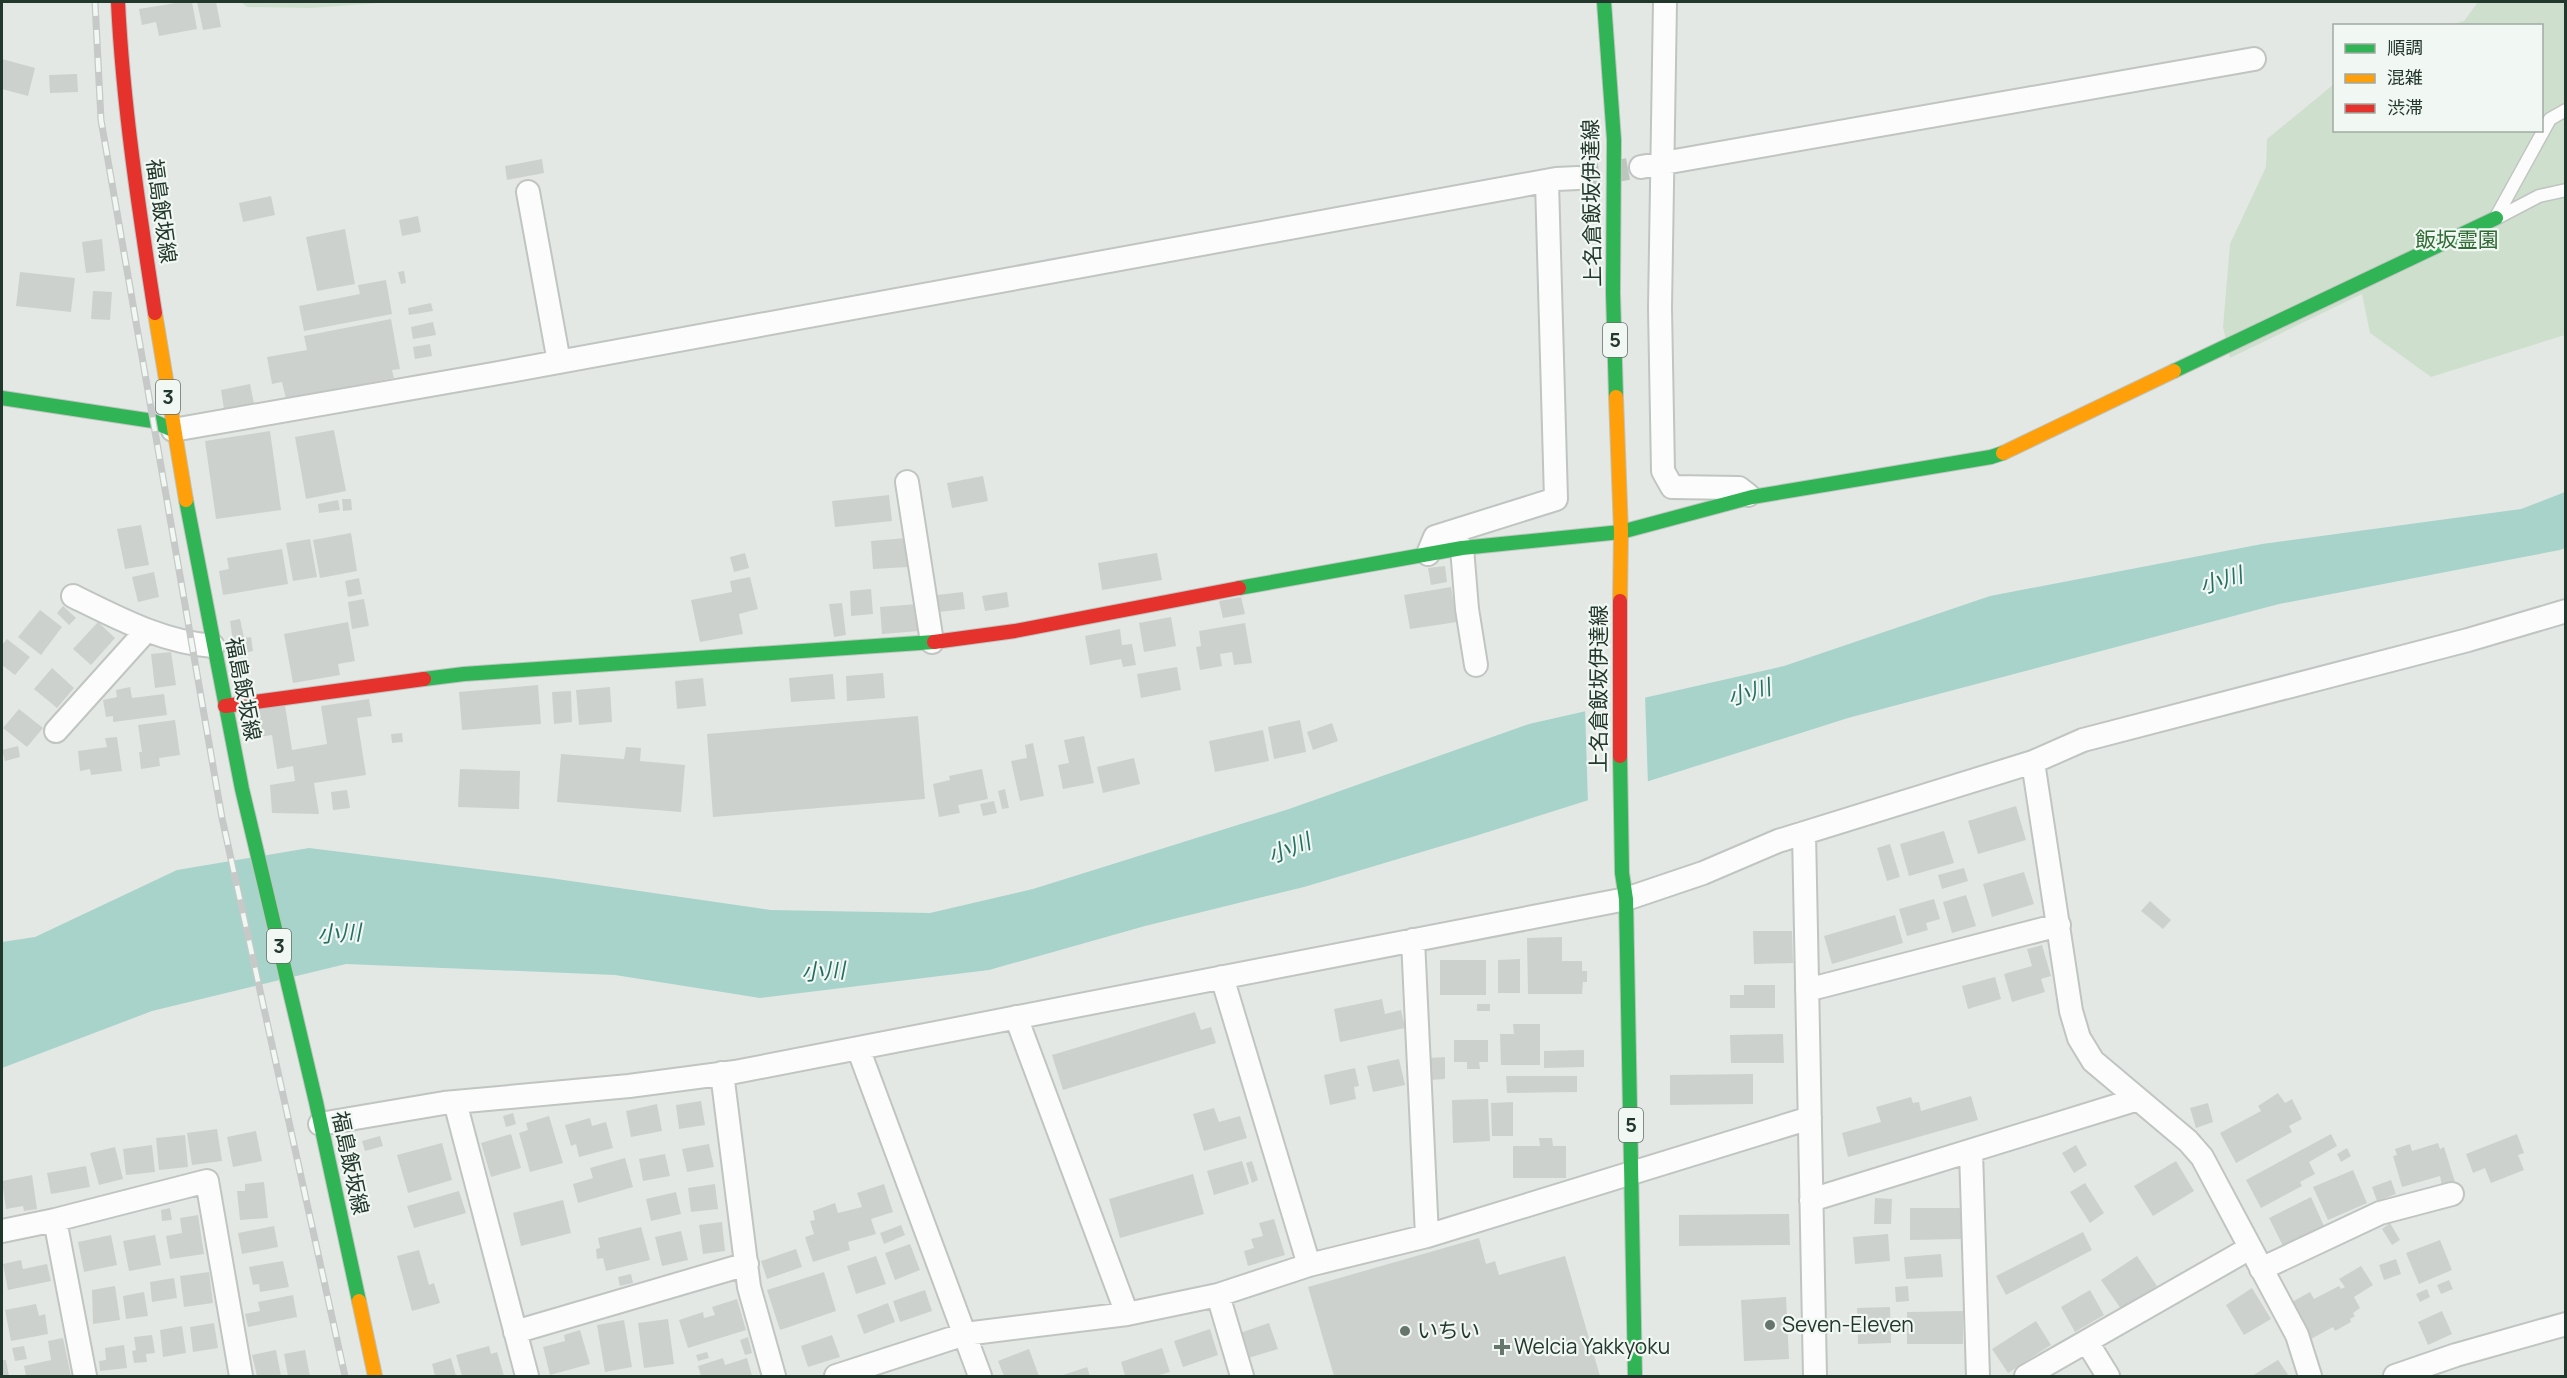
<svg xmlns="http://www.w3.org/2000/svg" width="2567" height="1378" viewBox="0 0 2567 1378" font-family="Manrope,'Noto Sans JP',sans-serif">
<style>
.green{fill:#cee0cd}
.water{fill:#a8d3cb}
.pier{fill:#e3e8e4}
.building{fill:#cdd1ce}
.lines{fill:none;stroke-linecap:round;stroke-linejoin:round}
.street-tunnel{stroke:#bdc5bf;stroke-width:22;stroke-dasharray:22 11;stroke-linecap:butt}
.lane-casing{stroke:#c0c5c1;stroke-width:15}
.street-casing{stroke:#c0c5c1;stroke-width:26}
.fast-casing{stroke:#bec4bf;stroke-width:16}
.slow-casing{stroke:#bec4bf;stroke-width:16}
.jam-casing{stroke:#bec4bf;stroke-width:16}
.lane{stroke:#fbfcfb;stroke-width:12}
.street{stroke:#fbfcfb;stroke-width:22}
.fast{stroke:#30b455;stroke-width:14}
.slow{stroke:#ff9f0a;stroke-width:14}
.jam{stroke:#e5322d;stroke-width:14}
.rail-casing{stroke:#c6c9c7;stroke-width:7}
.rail{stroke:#f1f7f2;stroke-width:4.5;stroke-dasharray:14;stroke-linecap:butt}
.poi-dot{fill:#66766c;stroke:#f1f7f2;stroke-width:2}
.labels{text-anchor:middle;stroke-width:4.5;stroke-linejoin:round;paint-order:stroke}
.shield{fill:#f1f7f2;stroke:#617167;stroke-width:1.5}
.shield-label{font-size:20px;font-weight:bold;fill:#23382c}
.street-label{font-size:21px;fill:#23382c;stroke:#f1f7f2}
.park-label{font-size:21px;fill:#316b35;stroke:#f1f7f2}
.poi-label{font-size:21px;fill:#23382c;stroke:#f1f7f2;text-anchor:start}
.water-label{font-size:22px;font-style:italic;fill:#236e63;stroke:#f1f7f2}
</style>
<rect width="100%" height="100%" fill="#e3e8e4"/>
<path class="green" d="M241 2H394L310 8 247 7Z
M2478 2H2565V335L2431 377 2370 333 2362 294 2230 358 2223 327 2230 244 2266 167 2267 139 2334 84V130H2542V26L2450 25 2464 21Z"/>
<path class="water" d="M2565 492V548L2560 550 2279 604 1848 718 1472 837 1304 887 1145 926 989 970 760 998 615 975 346 964 152 1011 2 1068V942L35 937 177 870 309 848 550 878 771 910 930 913 1033 889 1289 809 1529 724 1784 666 1990 596 2262 544 2521 509Z"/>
<path class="pier" d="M1645 694 1648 785 1588 803 1585 708Z"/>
<path class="building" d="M182 2H192L197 29 159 36 156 22 142 25 139 9Z
M197 2H216L221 27 203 30Z
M2 59 35 68 28 96 2 89Z
M77 74 78 92 50 93 49 75Z
M542 159 544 173 507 180 505 166Z
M271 196 275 215 243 222 239 203Z
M418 216 421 232 402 236 399 220Z
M345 229 355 284 317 291 306 237Z
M102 239 105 271 86 273 82 242Z
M404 271 406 283 401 284 398 272Z
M20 272 75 278 71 312 16 306Z
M386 280 392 314 304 331 299 306 360 294 358 285Z
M93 291 112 292 110 320 91 319Z
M431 303 433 311 409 315 408 308Z
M391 319 400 369 392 370 394 378 286 399 282 382 272 384 267 357 307 350 304 336Z
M433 322 436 335 413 339 411 327Z
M430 344 432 356 415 359 413 347Z
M250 384 254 404 224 409 221 390Z
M334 430 346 491 306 499 295 437Z
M270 431 281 510 216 519 205 441Z
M983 476 988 501 952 508 947 483Z
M889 495 892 521 835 527 832 501Z
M342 499H351L352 510 343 511Z
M338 500 340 510 319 513 318 504Z
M141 525 149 565 125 569 117 529Z
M351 533 357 571 320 578 313 540Z
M906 538 908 567 873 569 871 541Z
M310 539 317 577 293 581 286 543Z
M282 549 288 584 223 595 219 571 229 569 227 558Z
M745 553 749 568 734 572 730 557Z
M1157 553 1162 580 1102 590 1098 563Z
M1445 566 1447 582 1431 585 1428 568Z
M154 572 159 597 138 602 132 577Z
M750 577 758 609 739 614 743 634 700 642 691 600 732 592 730 581Z
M359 578 362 594 348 597 345 581Z
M1451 587 1457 622 1410 629 1404 595Z
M871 589 873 614 851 616 850 591Z
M963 592 965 609 939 612 937 595Z
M1007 592 1009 607 985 611 982 596Z
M1241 597 1245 614 1223 618 1219 601Z
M364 599 369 626 352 629 348 602Z
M842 603 846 635 834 637 829 604Z
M917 604 919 631 882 634 880 607Z
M63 606 76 618 69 625 57 613Z
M40 610 62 627 41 655 18 637Z
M1171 617 1176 646 1144 652 1139 623Z
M240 619 244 638 251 637 253 651 235 655 230 621Z
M98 622 115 638 91 665 73 649Z
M348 622 355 661 338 664 340 675 293 683 284 634Z
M1245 623 1252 663 1234 665 1232 652 1220 654 1222 666 1200 670 1196 647 1201 646 1199 631Z
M1120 629 1122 645 1132 644 1136 665 1123 667 1121 659 1090 665 1085 636Z
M7 639 30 657 15 675 2 665V645Z
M171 652 176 685 155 688 151 654Z
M1177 667 1181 690 1141 698 1137 674Z
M52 668 74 688 57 708 34 689Z
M883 673 885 698 847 701 846 676Z
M833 674 835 699 791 702 789 678Z
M703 678 706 706 677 709 675 681Z
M538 685 541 724 462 730 459 692Z
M130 687 132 698 164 694 167 715 113 722V716L106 717 103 700 117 697 116 690Z
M610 687 612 722 579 725 576 690Z
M571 691 572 722 554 724 552 692Z
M369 699 372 716 357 718 366 775 314 783 319 814 272 813 270 785 295 781 293 766 277 769 272 735 258 737 254 709 285 705 292 750 327 744 321 706Z
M19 709 43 728 27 747 3 728Z
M918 716 925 799 713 817 707 734Z
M175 720 180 755 159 758 160 766 141 769 139 752H142L138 725Z
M1300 720 1306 752 1274 759 1268 727Z
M1332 723 1338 741 1313 750 1307 732Z
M1263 730 1269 761 1215 772 1209 741Z
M402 733 403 742 392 743 391 734Z
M1084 736 1094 783 1063 789 1058 765 1069 763 1064 740Z
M117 737 122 771 91 775 90 769 80 771 78 751 107 747 105 738Z
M1033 743 1044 796 1020 801 1011 761 1027 758 1025 745Z
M18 746 20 757 5 761 2 750Z
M626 747 641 748 640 761 685 765 681 812 557 802 561 754 624 759Z
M1134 758 1140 784 1103 793 1097 767Z
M460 769 520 771 519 809 458 807Z
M982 769 988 799 958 805 960 813 939 817 933 784 950 780 949 776Z
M1005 789 1009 808 1002 809 998 791Z
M347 790 350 808 333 810 331 792Z
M994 801 997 813 983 816 980 804Z
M2016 806 2026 840 1978 854 1968 821Z
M1944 831 1954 863 1909 876 1900 844Z
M1890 844 1900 877 1887 881 1877 848Z
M1964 868 1968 881 1942 889 1938 875Z
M2024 872 2034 904 1992 917 1983 884Z
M1966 895 1976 926 1952 933 1943 902Z
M1934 899 1940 919 1926 923 1928 930 1907 936 1899 909Z
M2150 901 2171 920 2163 929 2141 911Z
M1895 915 1903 943 1832 964 1824 936Z
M1753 931H1792L1793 963 1754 964Z
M1562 937V961H1582V971H1587V982H1583L1582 994H1528L1527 938Z
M2042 945 2051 976 2041 979 2045 992 2012 1002 2004 974 2032 966 2027 949Z
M1520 959V993H1498V960Z
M1440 960H1486V995H1440Z
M1995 977 2001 999 1968 1009 1962 986Z
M1744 985H1775V1008H1730V995H1744Z
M1382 999 1385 1014 1401 1010 1405 1028 1340 1042 1334 1009Z
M1477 1004H1490V1011H1477Z
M1195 1012 1201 1030 1211 1027 1216 1043 1063 1090 1052 1055Z
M1513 1024H1540V1065H1501L1500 1034H1514Z
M1783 1034 1784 1063H1731L1730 1035Z
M1454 1040H1488V1062H1479L1480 1069H1467V1062H1454Z
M1584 1050V1067L1544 1068V1051Z
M1445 1057V1079L1430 1080V1058Z
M1399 1059 1405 1085 1373 1092 1367 1066Z
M1355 1068 1359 1086 1354 1087 1356 1099 1330 1105 1324 1075Z
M1753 1074V1104L1670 1105V1075Z
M1506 1076H1577V1092L1507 1093Z
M2278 1093 2285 1103 2292 1099 2302 1119 2289 1126 2292 1132 2236 1163 2220 1133 2261 1111 2258 1106Z
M1971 1096 1978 1120 1848 1157 1842 1133 1881 1122 1876 1107 1911 1097 1913 1103 1919 1102 1921 1111Z
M1488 1099 1490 1141 1453 1143 1452 1100Z
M701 1101 705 1125 679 1129 676 1105Z
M1513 1102V1136H1492L1491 1103Z
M2208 1103 2213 1122 2196 1128 2190 1108Z
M657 1104 662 1131 631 1137 626 1111Z
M1214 1108 1219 1122 1240 1116 1247 1138 1204 1151 1193 1114Z
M513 1113 516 1124 506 1127 503 1116Z
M549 1116 563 1163 530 1172 519 1133 528 1130 526 1123Z
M590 1118 592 1126 606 1122 613 1148 579 1157 576 1144 571 1146 565 1125Z
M217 1129 222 1161 192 1165 187 1133Z
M256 1131 262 1161 233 1167 227 1137Z
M511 1134 521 1168 491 1177 481 1143Z
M2331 1134 2337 1146 2309 1162 2315 1174 2300 1182 2302 1186 2261 1208 2246 1180Z
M2517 1134 2524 1153 2518 1155 2524 1170 2491 1183 2485 1168 2473 1173 2466 1154Z
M185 1135 188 1167 159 1170 156 1138Z
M380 1136 383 1146 365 1151 362 1141Z
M1539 1138H1552L1553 1146H1566V1178H1513V1146H1540Z
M442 1143 452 1180 408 1193 397 1155Z
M2438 1143 2440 1149 2444 1147 2455 1182 2442 1186 2440 1176 2402 1187 2393 1156 2397 1155 2395 1149 2410 1144 2412 1151Z
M709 1144 714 1167 687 1172 682 1149Z
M152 1145 155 1172 126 1175 123 1149Z
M2076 1145 2087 1165 2074 1173 2062 1153Z
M115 1147 123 1179 99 1185 90 1153Z
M2347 1148 2351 1156 2341 1162 2337 1154Z
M665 1154 670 1176 643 1181 639 1159Z
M625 1158 633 1187 578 1203 573 1184 593 1178 590 1168Z
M1242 1161 1249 1184 1214 1195 1207 1171Z
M1252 1161 1258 1180 1252 1183 1246 1163Z
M2176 1161 2194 1191 2153 1216 2134 1186Z
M86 1166 90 1187 51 1194 47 1173Z
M2353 1170 2367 1203 2328 1220 2313 1187Z
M1193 1174 1204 1214 1120 1238 1109 1199Z
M32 1175 37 1209 24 1211 23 1206 6 1209 2 1181Z
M2391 1180 2396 1194 2377 1201 2372 1187Z
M264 1182 268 1218 240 1220 237 1191H245V1184Z
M2085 1183 2104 1213 2090 1223 2070 1192Z
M715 1184 718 1209 691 1212 688 1188Z
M884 1184 893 1212 871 1219 876 1234 848 1242 850 1250 813 1262 805 1237 814 1234 810 1221 815 1220 813 1211 835 1203 838 1213 862 1207 857 1193Z
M459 1191 466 1213 414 1228 407 1206Z
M676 1192 681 1214 651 1221 646 1199Z
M2311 1197 2324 1226 2283 1246 2269 1218Z
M1875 1198 1892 1199 1891 1224H1874Z
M563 1200 571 1233 521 1246 513 1213Z
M170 1208 172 1220 162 1221 161 1210Z
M1910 1208H1961V1239L1910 1240Z
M1789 1214 1790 1245 1679 1246V1215Z
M198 1215 204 1254 170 1259 166 1236 182 1233 180 1218Z
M1274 1219 1285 1255 1248 1266 1244 1251 1254 1248 1251 1239 1263 1236 1259 1223Z
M722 1222 725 1251 703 1254 699 1225Z
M2390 1223 2400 1240 2392 1245 2382 1229Z
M901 1225 905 1235 884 1244 880 1233Z
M274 1226 278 1247 242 1254 238 1233Z
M641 1227 650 1260 606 1271 603 1258 597 1259 596 1249 600 1248 598 1238Z
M681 1231 688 1260 662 1266 655 1237Z
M2083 1232 2092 1250 2006 1295 1996 1276Z
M1888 1234 1890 1261 1855 1264 1853 1237Z
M111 1235 117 1265 84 1272 78 1242Z
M155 1235 161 1265 129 1271 123 1241Z
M1479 1238 1486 1264 1495 1261 1499 1275 1565 1256 1600 1376H1334L1308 1287Z
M2440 1240 2452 1270 2419 1284 2406 1253Z
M910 1244 920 1270 895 1280 885 1253Z
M796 1249 802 1267 767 1279 761 1261Z
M419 1250 429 1285 434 1283 440 1303 412 1311 397 1256Z
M1941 1254 1943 1277 1906 1279 1904 1257Z
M876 1256 886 1284 856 1294 847 1266Z
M2137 1256 2157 1286 2121 1309 2101 1280Z
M2396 1259 2401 1274 2384 1280 2379 1265Z
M21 1260 23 1269 47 1264 51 1281 8 1290 3 1264Z
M283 1261 289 1287 260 1292 259 1284 253 1285 249 1267Z
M2361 1266 2373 1285 2354 1297 2360 1308 2353 1313 2355 1316 2350 1319 2351 1322 2335 1331 2333 1327 2311 1339 2292 1302 2310 1292 2314 1299 2339 1286 2341 1289 2345 1287 2339 1279Z
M209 1272 213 1303 184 1307 180 1276Z
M824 1272 836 1311 780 1330 767 1290Z
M631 1274 633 1283 620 1286 618 1277Z
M174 1278 177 1298 152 1302 150 1282Z
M2449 1280 2453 1289 2441 1294 2437 1285Z
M115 1286 120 1320 93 1324 92 1290Z
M1908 1286 1909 1301 1896 1302 1895 1287Z
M2252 1288 2271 1319 2244 1335 2226 1305Z
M2427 1289 2430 1297 2420 1302 2416 1294Z
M925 1290 932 1311 900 1322 893 1301Z
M2090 1290 2104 1315 2075 1332 2061 1307Z
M144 1292 148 1316 126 1319 123 1296Z
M293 1295 297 1317 248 1327 245 1314 260 1311 258 1302Z
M1786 1297 1789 1359 1744 1361 1741 1300Z
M737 1299 746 1330 688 1348 679 1320 703 1312 704 1318 715 1315 712 1307Z
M888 1303 895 1322 864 1334 857 1315Z
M36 1304 39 1316 45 1314 48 1334 11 1341 5 1310Z
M1890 1307 1891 1343 1858 1344 1857 1308Z
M1963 1311V1344H1907V1312Z
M2442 1311 2452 1334 2428 1345 2418 1322Z
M668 1319 674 1364 644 1368 638 1323Z
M624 1320 632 1367 605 1372 597 1325Z
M2036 1321 2051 1345 2008 1373 1992 1349Z
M214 1323 218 1348 193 1352 190 1327Z
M1269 1323 1278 1349 1245 1359 1237 1334Z
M182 1326 186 1353 163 1357 160 1330Z
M1210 1329 1218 1355 1183 1367 1174 1341Z
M580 1330 590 1364 550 1375 543 1347 565 1341 564 1335Z
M152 1335 155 1353 146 1354 147 1362 134 1363 132 1351 136 1350 134 1337Z
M832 1335 840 1357 808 1367 801 1346Z
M748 1337 752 1353 745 1355 740 1340Z
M63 1338 71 1376H26L24 1366 51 1360 48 1341Z
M124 1345 127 1368 100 1371 99 1361 106 1360 105 1348Z
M24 1346 27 1359 15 1361 12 1348Z
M489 1346 491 1354 497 1352 504 1376H462L456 1355Z
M1162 1348 1170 1372 1156 1376H1125L1121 1362Z
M1029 1349 1039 1376H1004L998 1361Z
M276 1350 281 1376H257L252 1355Z
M305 1350 310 1376H288L284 1354Z
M707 1352 709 1358 698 1361 696 1355Z
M451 1358 456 1376H435L432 1364Z
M723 1358 725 1365 747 1358 752 1376H701L698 1366Z
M2 1360H6L9 1376H2Z
M2278 1360 2289 1376H2252Z
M1087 1367 1090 1376H1060Z"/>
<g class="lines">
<path class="street-tunnel" d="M1578 178 1628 169"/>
<defs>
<path id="lane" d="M2496 217 2550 119 2566 110
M2497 218 2539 196 2566 190"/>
<path id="street" d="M1665 2 1660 308 1663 471 1672 487 1739 488 1748 495
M1641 167 2254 59
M528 192 559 362
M173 430 493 374 1556 179 1578 178
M907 482 932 642
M1462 548 1467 609 1476 665
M1428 554 1435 537 1556 499 1547 182
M73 596C118 618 162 642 213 646
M56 731 146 631
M2033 762 2071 1011 2079 1038 2093 1061 2188 1141 2202 1157 2297 1335 2310 1376
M1804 833 1815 1376
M1413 940 1427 1236
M1222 977 1309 1265
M1807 990 2059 925
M1016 1017 1127 1314
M858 1048 980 1376
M722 1073 749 1287 774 1376
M455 1102 527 1376
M320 1124 444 1103 629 1086 735 1072 1626 899 1703 873 1778 841 2033 762 2083 740 2468 640 2566 611
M1971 1151 1978 1376
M1811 1200 2138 1099
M55 1220 85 1376
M2 1231 55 1220 207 1181 241 1376
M2261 1269 2380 1213 2452 1194
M1218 1295 1242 1376
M515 1332 747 1264
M2087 1342 2108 1376
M836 1376 965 1334 1127 1314 1218 1295 1309 1265 1427 1236 1810 1118
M2026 1376 2250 1248
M2395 1376 2456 1355 2566 1324"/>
<path id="fast" d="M1604 2 1614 140 1613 293 1616 397
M2174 371 2496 218
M2 398 153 421 173 430
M186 500 242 789 316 1102 359 1301
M1239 588 1462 548 1621 532 1752 497 1991 457 2003 453
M424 679 464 674 934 642
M1620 756 1622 873 1626 899 1635 1376"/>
<path id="slow" d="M155 313 186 500
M1616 397 1621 532 1620 601
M2003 453 2174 371
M359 1301 375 1376"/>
<path id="jam" d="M118 2C123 106 139 210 155 313
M1620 601V756
M934 642 1015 631 1239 588
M225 706 424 679"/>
</defs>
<use href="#lane" class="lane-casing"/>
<use href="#street" class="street-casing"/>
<use href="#fast" class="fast-casing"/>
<use href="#slow" class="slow-casing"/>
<use href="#jam" class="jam-casing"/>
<use href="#lane" class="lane"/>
<use href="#street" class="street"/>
<use href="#fast" class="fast"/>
<use href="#slow" class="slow"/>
<use href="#jam" class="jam"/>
<defs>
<path id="rail" d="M95 2 101 120 222 818 345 1376"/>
</defs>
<use href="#rail" class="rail-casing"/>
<use href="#rail" class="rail"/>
</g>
<g class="poi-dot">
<circle cx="1770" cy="1325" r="6"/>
<circle cx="1405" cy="1331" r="6"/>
<path d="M1499 1338h6v6h6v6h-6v6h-6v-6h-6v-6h6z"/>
</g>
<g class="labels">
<g class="shield">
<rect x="1603" y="323" width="24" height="34" rx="4.5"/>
<rect x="156" y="380" width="24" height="34" rx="4.5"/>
<rect x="267" y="929" width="24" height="34" rx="4.5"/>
<rect x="1619" y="1108" width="24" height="34" rx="4.5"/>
</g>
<g class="shield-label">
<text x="1615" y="347">5</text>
<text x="168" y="404">3</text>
<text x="279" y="953">3</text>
<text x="1631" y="1132">5</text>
</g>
<g class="street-label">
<text transform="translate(1592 203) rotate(-91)" y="7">上名倉飯坂伊達線</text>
<text transform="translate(161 211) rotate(82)" y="7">福島飯坂線</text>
<text transform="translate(243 689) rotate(79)" y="7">福島飯坂線</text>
<text transform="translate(1599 689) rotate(-90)" y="7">上名倉飯坂伊達線</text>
<text transform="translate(350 1163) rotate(78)" y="7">福島飯坂線</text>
</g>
<g class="park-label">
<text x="2457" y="247">飯坂霊園</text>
</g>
<g class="poi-label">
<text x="1782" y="1332">Seven-Eleven</text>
<text x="1417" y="1338">いちい</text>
<text x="1514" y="1354">Welcia Yakkyoku</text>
</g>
<g class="water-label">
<text transform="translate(2221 580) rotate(-17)" y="8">小川</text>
<text transform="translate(1749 692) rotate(-16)" y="8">小川</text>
<text transform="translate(1289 848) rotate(-22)" y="8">小川</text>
<text transform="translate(339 933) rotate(-3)" y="8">小川</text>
<text transform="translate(823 971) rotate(-3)" y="8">小川</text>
</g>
</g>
<rect width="2567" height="1378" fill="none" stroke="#23382c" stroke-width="6"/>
<rect x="2333" y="24" width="210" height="108" fill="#f1f7f2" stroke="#9faba3" stroke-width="1.5"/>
<rect x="2345" y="44" width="30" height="9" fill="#30b455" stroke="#9faba3" stroke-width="1.5"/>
<text x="2387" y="54" font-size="18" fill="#23382c">順調</text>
<rect x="2345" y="74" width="30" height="9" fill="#ff9f0a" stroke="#9faba3" stroke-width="1.5"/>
<text x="2387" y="84" font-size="18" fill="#23382c">混雑</text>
<rect x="2345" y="104" width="30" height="9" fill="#e5322d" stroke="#9faba3" stroke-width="1.5"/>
<text x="2387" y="114" font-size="18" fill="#23382c">渋滞</text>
</svg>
